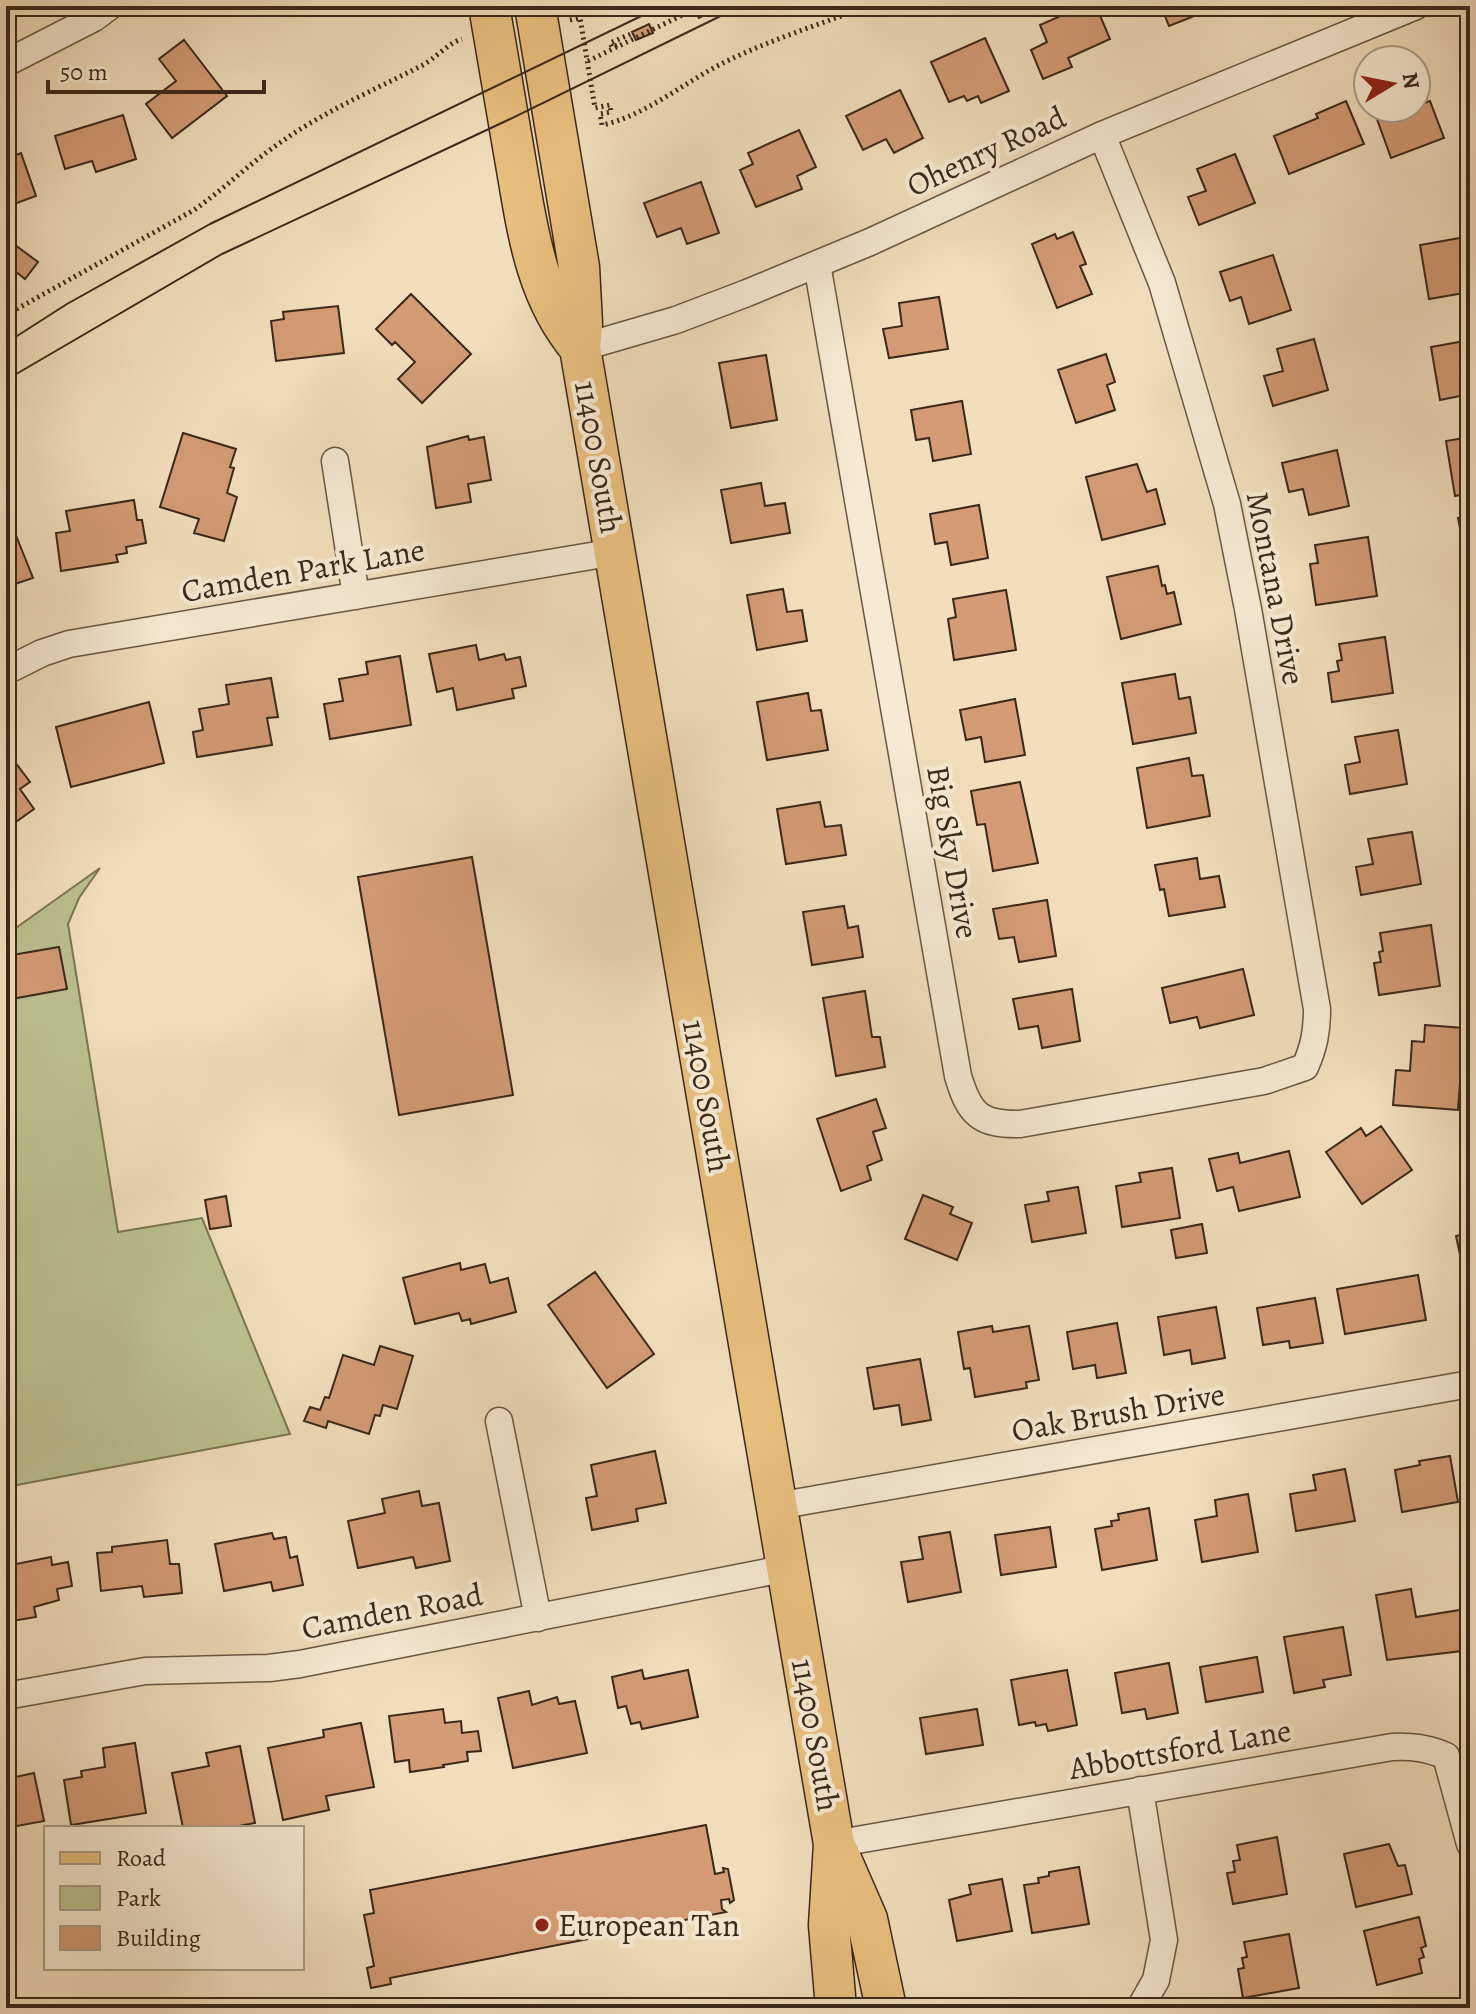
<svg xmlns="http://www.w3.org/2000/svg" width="1476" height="2014" viewBox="0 0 1476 2014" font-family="Alegreya,serif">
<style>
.green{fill:#bcc190;stroke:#7b7456;stroke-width:2}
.building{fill:#d49b75;stroke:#3a281b;stroke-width:2}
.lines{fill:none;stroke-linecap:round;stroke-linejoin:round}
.minor-casing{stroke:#685644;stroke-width:29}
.primary-casing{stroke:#3a281b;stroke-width:43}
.path{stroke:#3a281b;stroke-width:5;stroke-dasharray:2 4;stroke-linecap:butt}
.minor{stroke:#f7ead4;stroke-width:26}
.primary{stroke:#e9bf7e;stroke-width:40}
.tram{stroke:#3a281b;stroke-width:2}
.poi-dot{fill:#8f2418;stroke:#f7ead4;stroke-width:3}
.labels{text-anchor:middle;stroke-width:8;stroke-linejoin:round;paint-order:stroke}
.street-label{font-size:32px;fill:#3a281b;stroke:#f7ead4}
.poi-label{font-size:32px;fill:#3a281b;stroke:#f7ead4;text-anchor:start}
</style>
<rect width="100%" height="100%" fill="#f2debd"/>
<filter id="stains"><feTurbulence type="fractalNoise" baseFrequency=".0025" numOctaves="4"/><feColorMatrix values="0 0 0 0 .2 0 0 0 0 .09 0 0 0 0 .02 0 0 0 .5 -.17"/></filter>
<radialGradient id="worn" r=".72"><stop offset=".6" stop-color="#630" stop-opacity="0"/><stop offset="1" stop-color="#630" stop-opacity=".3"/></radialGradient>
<path class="green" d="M100 868 79 898 68 924 118 1232 202 1218 290 1434 6 1487V935Z"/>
<path class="building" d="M693 6H722L699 18Z
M1083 6H1096L1110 39 1068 58 1072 67 1043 79 1031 50 1047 42 1040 25Z
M1161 6H1193L1197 15 1169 26Z
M649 24 653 33 636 40 632 32Z
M985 38 1009 91 981 103 978 96 967 101 964 96 949 102 931 62Z
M184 40 227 96 172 138 146 104 176 81 159 59Z
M900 90 923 138 894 153 886 139 863 150 846 116Z
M1346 101 1364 144 1289 174 1274 136 1318 118 1316 114Z
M1430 101 1444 138 1391 158 1373 108 1407 109Z
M123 115 136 159 96 172 92 161 65 169 55 136Z
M799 130 816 167 797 176 802 189 756 207 740 170 753 164 748 153Z
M21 153 36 196 6 207V159Z
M1235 154 1255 203 1199 225 1188 197 1206 191 1197 169Z
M701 182 719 233 687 244 681 228 657 237 644 203Z
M1073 232 1086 264 1080 266 1092 294 1057 308 1032 244 1055 234 1057 239Z
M1460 238 1470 292 1429 299 1420 245Z
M7 239 38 262 25 279 6 264Z
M1273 255 1291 310 1249 324 1241 297 1230 301 1220 272Z
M411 294 471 354 422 403 398 379 415 362 395 342 392 345 376 329Z
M939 297 948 349 889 358 883 329 902 326 899 303Z
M338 306 344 353 276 361 271 321 284 319 283 312Z
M1314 339 1328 390 1273 406 1264 376 1283 371 1277 349Z
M1470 340V394L1440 400 1431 347Z
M1106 354 1115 382 1107 385 1115 410 1076 423 1058 370Z
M766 355 777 420 731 428 719 363Z
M962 401 971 454 933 461 929 438 916 440 911 410Z
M183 433 236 449 230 467 234 468 227 493 237 497 224 541 194 533 199 519 160 507Z
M468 436 469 440 484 437 491 480 468 484 471 502 436 508 427 447Z
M1470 437V493L1455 496 1446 441Z
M1337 450 1349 506 1309 515 1303 489 1289 492 1282 463Z
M1137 464 1147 492 1156 489 1165 524 1102 540 1086 477Z
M761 483 765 506 785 503 790 533 731 543 721 490Z
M134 500 137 520H142L146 543 126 547 127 553 116 555 118 562 61 571 56 533 70 531 66 511Z
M979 505 988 558 951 565 947 542 935 544 930 514Z
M1470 517V574H1469L1458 518Z
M13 528 33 578 6 587V530Z
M1368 537 1377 596 1316 605 1310 564 1318 563 1315 545Z
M1158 566 1162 586 1165 585 1167 594 1174 592 1181 624 1121 639 1107 577Z
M783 589 787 612 802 610 807 641 757 650 747 595Z
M1006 590 1016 650 954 660 948 619 956 617 953 599Z
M1385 637 1393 693 1332 702 1328 673 1339 671 1337 661 1342 660 1339 644Z
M476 645 479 660 504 654 506 660 520 657 526 686 512 689 514 698 457 710 453 688 437 692 429 654Z
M400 656 411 725 330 739 324 704 343 701 339 679 368 674 366 662Z
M1175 674 1179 699 1190 697 1196 733 1133 744 1122 683Z
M271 678 278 717 267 718 272 745 197 757 193 732 203 730 199 709 229 704 226 685Z
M808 693 811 711 821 710 828 750 767 760 757 702Z
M1015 699 1025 755 985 762 981 737 966 740 960 710Z
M149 702 164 763 71 787 56 727Z
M1398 730 1407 784 1350 794 1345 765 1360 762 1355 737Z
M9 754 30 782 20 789 34 809 6 829V756Z
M1189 758 1192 776 1203 775 1210 816 1147 828 1137 768Z
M1020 782 1038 863 993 871 985 824 977 825 971 791Z
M820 802 825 827 841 825 846 855 786 864 777 809Z
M1412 832 1421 884 1361 895 1356 867 1373 864 1368 839Z
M472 857 513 1095 399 1115 358 877Z
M1197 858 1200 879 1219 876 1225 907 1169 916 1164 889 1160 890 1155 865Z
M1047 900 1056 956 1019 962 1014 937 999 939 993 909Z
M844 906 848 928 858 926 863 957 812 965 803 912Z
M1431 925 1440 986 1379 995 1374 963 1381 962 1379 952 1383 951 1380 933Z
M59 947 67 989 6 1000V956Z
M1243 969 1254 1015 1200 1028 1197 1017 1170 1023 1162 988Z
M1072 989 1080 1041 1042 1048 1038 1026 1019 1029 1013 999Z
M865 991 872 1037H880L885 1067 836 1076 823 998Z
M1425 1025 1464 1028 1458 1110 1393 1105 1396 1070 1410 1071 1412 1041 1424 1042Z
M876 1099 886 1128 873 1132 882 1160 867 1166 871 1180 841 1191 817 1119Z
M1381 1126 1412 1170 1362 1204 1326 1152 1361 1128 1366 1136Z
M1289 1151 1300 1197 1239 1211 1233 1187 1217 1191 1209 1159 1238 1153 1240 1163Z
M1172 1168 1180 1218 1122 1227 1116 1186 1141 1182 1139 1173Z
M1078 1187 1086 1233 1032 1242 1025 1205 1049 1201 1047 1192Z
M923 1195 953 1207 950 1214 972 1223 957 1260 905 1239Z
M226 1196 231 1226 210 1229 205 1200Z
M1202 1224 1207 1253 1176 1258 1171 1230Z
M1470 1233V1287H1467L1456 1236Z
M460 1263 461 1270 485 1264 490 1283 508 1278 516 1312 471 1324 470 1319 462 1321 459 1313 415 1324 403 1278Z
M595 1272 654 1354 607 1388 548 1305Z
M1418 1275 1426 1320 1345 1334 1337 1289Z
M1315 1298 1323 1343 1290 1348 1289 1341 1263 1345 1257 1308Z
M1216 1307 1225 1358 1192 1364 1190 1350 1164 1355 1158 1317Z
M1117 1323 1126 1373 1097 1378 1095 1365 1073 1369 1067 1332Z
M992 1326 993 1332 1029 1326 1039 1380 1026 1382 1027 1388 975 1397 970 1368 964 1369 958 1332Z
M380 1346 413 1356 397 1409 383 1405 380 1416 375 1415 369 1434 328 1421 326 1428 304 1421 310 1407 320 1410 325 1397 329 1398 343 1355 374 1365Z
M920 1359 931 1420 902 1425 899 1405 874 1409 867 1368Z
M655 1451 666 1503 636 1509 638 1521 592 1530 586 1498 597 1496 591 1465Z
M1450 1456 1458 1502 1402 1512 1395 1470 1420 1465 1419 1461Z
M1345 1469 1355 1521 1296 1531 1290 1494 1316 1490 1313 1475Z
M419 1491 422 1506 439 1503 450 1561 416 1568 413 1557 358 1568 348 1521 385 1513 382 1499Z
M1248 1494 1258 1552 1202 1562 1195 1520 1217 1516 1215 1500Z
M1149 1508 1157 1560 1102 1570 1095 1529 1112 1526 1111 1521 1119 1520 1118 1514Z
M1050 1527 1056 1567 1001 1575 995 1535Z
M950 1532 961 1592 908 1602 901 1562 923 1559 919 1537Z
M272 1533 274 1539 286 1537 290 1558 297 1556 303 1585 273 1591 271 1582 224 1591 215 1544Z
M167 1540 170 1564H179L182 1593 144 1597 142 1586 101 1591 97 1553 112 1552V1547Z
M51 1557 52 1565 68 1562 72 1586 57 1589 59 1600 34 1607 36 1617 6 1622V1566Z
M1411 1589 1416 1617 1466 1609 1470 1650 1387 1660 1376 1595Z
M1343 1627 1351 1675 1323 1680 1325 1687 1294 1693 1284 1637Z
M1257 1657 1263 1692 1206 1702 1200 1667Z
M1169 1663 1178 1713 1147 1719 1145 1709 1122 1713 1115 1673Z
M642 1670 644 1679 688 1670 698 1717 642 1729 640 1722 631 1724 626 1706 618 1708 612 1677Z
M1067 1670 1077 1725 1048 1731 1046 1724 1036 1726 1035 1722 1019 1725 1011 1680Z
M529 1691 532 1705 557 1697 559 1704 575 1701 587 1753 513 1768 498 1698Z
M443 1709 445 1723 461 1721 462 1733 478 1731 481 1751 467 1752 468 1761 443 1765 444 1767 410 1772 409 1760 395 1762 389 1716Z
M977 1709 983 1745 926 1754 920 1718Z
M361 1723 374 1787 326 1796 329 1810 283 1820 268 1748 324 1737 323 1730Z
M135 1743 146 1813 71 1825 64 1780 82 1777 81 1771 105 1767 103 1748Z
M240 1746 255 1823 228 1828H183L172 1773 209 1766 206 1753Z
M34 1773 44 1821 6 1828V1779Z
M706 1825 715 1874 724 1872 723 1868 728 1869 734 1900 730 1903 729 1899 721 1900 722 1909 726 1912 390 1978 391 1984 371 1988 367 1968 374 1966 364 1915 374 1913 370 1890Z
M1277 1837 1287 1894 1233 1904 1227 1873 1235 1872 1233 1861 1240 1860 1237 1845Z
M1389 1844 1398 1866 1405 1865 1412 1894 1356 1907 1344 1854Z
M1079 1867 1089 1924 1032 1933 1024 1885 1039 1883 1038 1878 1049 1876V1872Z
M1002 1879 1012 1931 957 1941 949 1900 971 1894 969 1885Z
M1419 1917 1426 1946 1421 1948 1424 1957 1419 1959 1422 1973 1377 1985 1364 1931Z
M1289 1934 1299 1988 1243 1998 1238 1969 1244 1968 1242 1958 1247 1957 1244 1942Z"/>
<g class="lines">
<defs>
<path id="minor" d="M6 63 94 18 110 6
M817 264 958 1076C969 1113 979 1125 1020 1124L1264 1081 1305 1067C1314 1047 1317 1031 1317 1009L1248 609 1227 504 1162 283 1102 135
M580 348 676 320 747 293 870 242 1102 135 1416 6
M335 461 356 596
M6 671 42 653 69 644 615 552
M499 1421 538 1618
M777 1506 1470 1384
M6 1696 145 1671 269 1668 300 1664 788 1568
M1140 1790 1164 1940 1156 1980 1140 2008
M834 1844 1392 1747C1412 1746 1427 1748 1446 1756L1470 1844"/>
<path id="primary" d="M489 6C498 57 506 107 515 158 527 226 534 294 580 348
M535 6 579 267 582 324 580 348 834 1844 829 1925 836 2008
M836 1848 867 1919 886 2008"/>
</defs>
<use href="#minor" class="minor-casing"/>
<use href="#primary" class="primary-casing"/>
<path class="path" d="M570 20 580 18 595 108 610 105 611 112 600 114 602 125C643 117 685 82 723 63 769 40 819 25 867 6
M617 45 612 47 610 43 633 33
M588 61 701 6
M6 315 194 210C224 189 250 163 281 142 325 111 374 90 421 66 435 59 448 43 462 39"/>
<use href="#minor" class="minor"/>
<use href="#primary" class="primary"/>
<path class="tram" d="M6 343 67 304 210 224 662 6
M6 380 222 254 508 120 741 6"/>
</g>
<circle class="poi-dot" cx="542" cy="1925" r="8"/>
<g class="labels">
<g class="street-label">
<text transform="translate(986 151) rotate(-25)" y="11">Ohenry Road</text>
<text transform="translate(599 457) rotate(80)" y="11">11400 South</text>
<text transform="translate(303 570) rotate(-10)" y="11">Camden Park Lane</text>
<text transform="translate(1276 588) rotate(79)" y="11">Montana Drive</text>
<text transform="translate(953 852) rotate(80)" y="11">Big Sky Drive</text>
<text transform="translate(707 1096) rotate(80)" y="11">11400 South</text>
<text transform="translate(1118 1412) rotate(-10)" y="11">Oak Brush Drive</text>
<text transform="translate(392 1611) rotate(-11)" y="11">Camden Road</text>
<text transform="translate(816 1735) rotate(80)" y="11">11400 South</text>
<text transform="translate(1180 1749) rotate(-10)" y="11">Abbottsford Lane</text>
</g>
<g class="poi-label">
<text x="558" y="1936">European Tan</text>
</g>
</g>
<rect width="1476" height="2014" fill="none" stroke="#f2debd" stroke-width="32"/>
<rect x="8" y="8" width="1460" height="1998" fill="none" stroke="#3a281b" stroke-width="4"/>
<rect x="16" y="16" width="1444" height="1982" fill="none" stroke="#3a281b" stroke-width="2"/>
<rect x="44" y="1826" width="260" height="144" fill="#f7ead4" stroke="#ab9c8a" stroke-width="2"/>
<rect x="60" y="1852" width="40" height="12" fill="#e9bf7e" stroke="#ab9c8a" stroke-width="2"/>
<text x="116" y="1866" font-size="24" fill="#3a281b">Road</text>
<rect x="60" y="1886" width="40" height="24" fill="#bcc190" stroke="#ab9c8a" stroke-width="2"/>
<text x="116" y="1906" font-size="24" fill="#3a281b">Park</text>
<rect x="60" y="1926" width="40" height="24" fill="#d49b75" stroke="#ab9c8a" stroke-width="2"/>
<text x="116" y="1946" font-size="24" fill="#3a281b">Building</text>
<g transform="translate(1392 84) rotate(80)"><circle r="38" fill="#f7ead4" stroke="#ab9c8a" stroke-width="2"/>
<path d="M0-6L14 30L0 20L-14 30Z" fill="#8f2418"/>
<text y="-12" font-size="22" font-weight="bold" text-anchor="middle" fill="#3a281b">N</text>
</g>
<path d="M48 80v12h216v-12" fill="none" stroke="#3a281b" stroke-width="4"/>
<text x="60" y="80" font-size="24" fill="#3a281b" stroke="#f7ead4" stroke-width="6" paint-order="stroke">50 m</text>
<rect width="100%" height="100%" filter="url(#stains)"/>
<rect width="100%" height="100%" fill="url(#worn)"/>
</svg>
